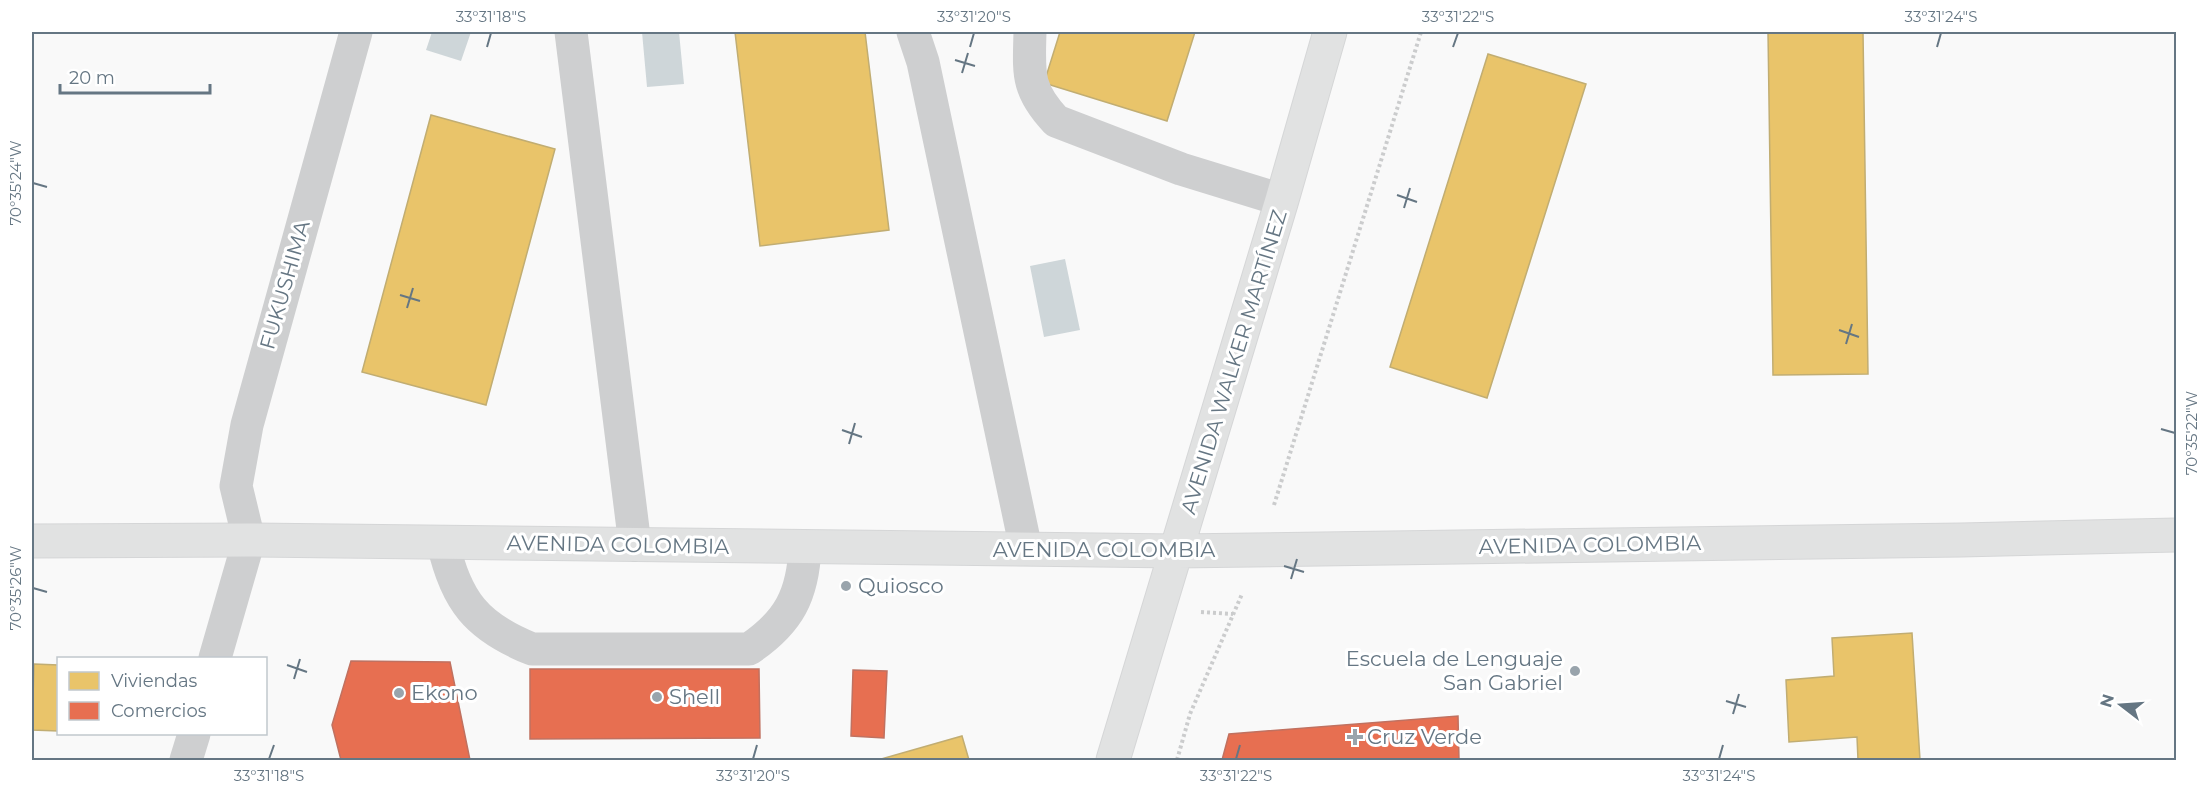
<svg xmlns="http://www.w3.org/2000/svg" width="2208" height="792" viewBox="0 0 2208 792" font-family="Montserrat,sans-serif">
<style>
.water{fill:#ced6d9}
.homes{fill:#e9c46a;stroke:#c1ad72;stroke-width:1.5}
.shops{fill:#e76f51;stroke:#c07160;stroke-width:1.5}
.lines{fill:none;stroke-linecap:round;stroke-linejoin:round}
.major-casing{stroke:#d5d6d7;stroke-width:35}
.path{stroke:#cbcccd;stroke-width:4;stroke-dasharray:3 3;stroke-linecap:butt}
.minor{stroke:#cecfd0;stroke-width:33}
.major{stroke:#e1e2e2;stroke-width:33}
.ticks{fill:none;stroke:#657683;stroke-width:2}
.poi-dot{fill:#99a4ac;stroke:#fff;stroke-width:2}
.labels{text-anchor:middle;stroke-width:6;stroke-linejoin:round;paint-order:stroke}
.street-label{font-size:21px;fill:#657683;stroke:#fff}
.poi-label{font-size:21px;fill:#657683;stroke:#fff;text-anchor:start}
.neatline{fill:none;stroke:#657683;stroke-width:2}
.ticks-label{font-size:15px;text-anchor:middle;fill:#657683}
</style>
<rect width="100%" height="100%" fill="#f9f9f9"/>
<path class="water" d="M432 32H471L461 61 426 50Z
M642 32H679L684 84 647 87Z
M1065 259 1080 330 1044 337 1030 266Z"/>
<path class="homes" d="M735 32H865L889 230 760 246Z
M1060 32H1195L1167 121 1044 83Z
M1768 32H1863L1868 374 1773 375Z
M1488 54 1586 84 1487 398 1390 367Z
M431 115 555 149 486 405 362 372Z
M1912 633 1920 760H1858L1857 737 1789 742 1786 680 1834 676 1832 638Z
M34 664 58 665V731L32 730Z
M962 736 969 760H881V759Z"/>
<path class="shops" d="M351 661 450 662 470 760H341L332 725Z
M530 669H759L760 738 530 739Z
M853 670 887 671 884 738 851 736Z
M1458 716 1459 760H1222L1229 734Z"/>
<g class="lines">
<defs>
<path id="major" d="M32 541 249 540 1177 551 1961 540 2176 535
M1113 760 1282 200 1330 32"/>
</defs>
<use href="#major" class="major-casing"/>
<path class="path" d="M1274 505 1421 32
M1201 612 1233 614
M1177 760 1190 714 1242 594"/>
<path class="minor" d="M571 32 635 545
M913 32 923 62 1026 549
M1030 32C1029 73 1026 89 1056 121L1181 169 1282 200
M443 543C456 601 477 627 532 649H749C789 622 803 595 805 547
M215 658 249 540 236 486 247 425 356 32
M186 760 194 734"/>
<use href="#major" class="major"/>
</g>
<path class="ticks" d="M487 47 491 33M970 47 974 33M1453 47 1458 33M1937 47 1941 33M955 60 975 66M962 73 968 53M33 183 47 187M1397 195 1417 202M1404 208 1410 188M400 295 420 301M407 308 413 288M1839 330 1859 337M1846 344 1852 324M2161 429 2175 433M842 430 862 437M849 444 855 423M1284 566 1304 572M1291 579 1297 559M33 588 47 592M287 665 307 672M294 679 300 659M1726 701 1746 707M1733 714 1739 694M269 759 274 745M753 759 757 745M1236 759 1240 745M1719 759 1723 745"/>
<g class="poi-dot">
<circle cx="846" cy="586" r="6"/>
<circle cx="1575" cy="671" r="6"/>
<circle cx="399" cy="693" r="6"/>
<circle cx="657" cy="697" r="6"/>
<path d="M1352 728h6v6h6v6h-6v6h-6v-6h-6v-6h6z"/>
</g>
<g class="labels">
<g class="street-label">
<text transform="translate(285 285) rotate(-74)" y="7">FUKUSHIMA</text>
<text transform="translate(1234 362) rotate(-73)" y="7">AVENIDA WALKER MARTÍNEZ</text>
<text transform="translate(618 545) rotate(1)" y="7">AVENIDA COLOMBIA</text>
<text transform="translate(1590 545) rotate(-1)" y="7">AVENIDA COLOMBIA</text>
<text x="1104" y="557">AVENIDA COLOMBIA</text>
</g>
<g class="poi-label">
<text x="858" y="593">Quiosco</text>
<text x="1563" y="666" text-anchor="end">Escuela de Lenguaje<tspan x="1563" dy="24">San Gabriel</tspan></text>
<text x="411" y="700">Ekono</text>
<text x="669" y="704">Shell</text>
<text x="1367" y="744">Cruz Verde</text>
</g>
</g>
<rect width="2208" height="792" fill="none" stroke="#ffffff" stroke-width="66"/>
<rect x="57" y="657" width="210" height="78" fill="#ffffff" stroke="#c1c8cd" stroke-width="1.5"/>
<rect x="69" y="672" width="30" height="18" fill="#e9c46a" stroke="#c1c8cd" stroke-width="1.5"/>
<text x="111" y="687" font-size="18" fill="#657683">Viviendas</text>
<rect x="69" y="702" width="30" height="18" fill="#e76f51" stroke="#c1c8cd" stroke-width="1.5"/>
<text x="111" y="717" font-size="18" fill="#657683">Comercios</text>
<g transform="translate(2121 705) rotate(287)" stroke="#ffffff" stroke-width="4.5" paint-order="stroke">
<path d="M0-4.5L10 22L0 15L-10 22Z" fill="#657683"/>
<text y="-9" font-size="16" font-weight="bold" text-anchor="middle" fill="#657683">N</text>
</g>
<path d="M60 84v9h150v-9" fill="none" stroke="#657683" stroke-width="3"/>
<text x="69" y="84" font-size="18" fill="#657683" stroke="#ffffff" stroke-width="4.5" paint-order="stroke">20 m</text>
<rect x="33" y="33" width="2142" height="726" class="neatline"/>
<g class="ticks-label">
<text x="491" y="22">33°31'18"S</text>
<text x="974" y="22">33°31'20"S</text>
<text x="1458" y="22">33°31'22"S</text>
<text x="1941" y="22">33°31'24"S</text>
<text transform="translate(16 183) rotate(-90)" y="5">70°35'24"W</text>
<text transform="translate(2192 433) rotate(-90)" y="5">70°35'22"W</text>
<text transform="translate(16 588) rotate(-90)" y="5">70°35'26"W</text>
<text x="269" y="781">33°31'18"S</text>
<text x="753" y="781">33°31'20"S</text>
<text x="1236" y="781">33°31'22"S</text>
<text x="1719" y="781">33°31'24"S</text>
</g>
</svg>
